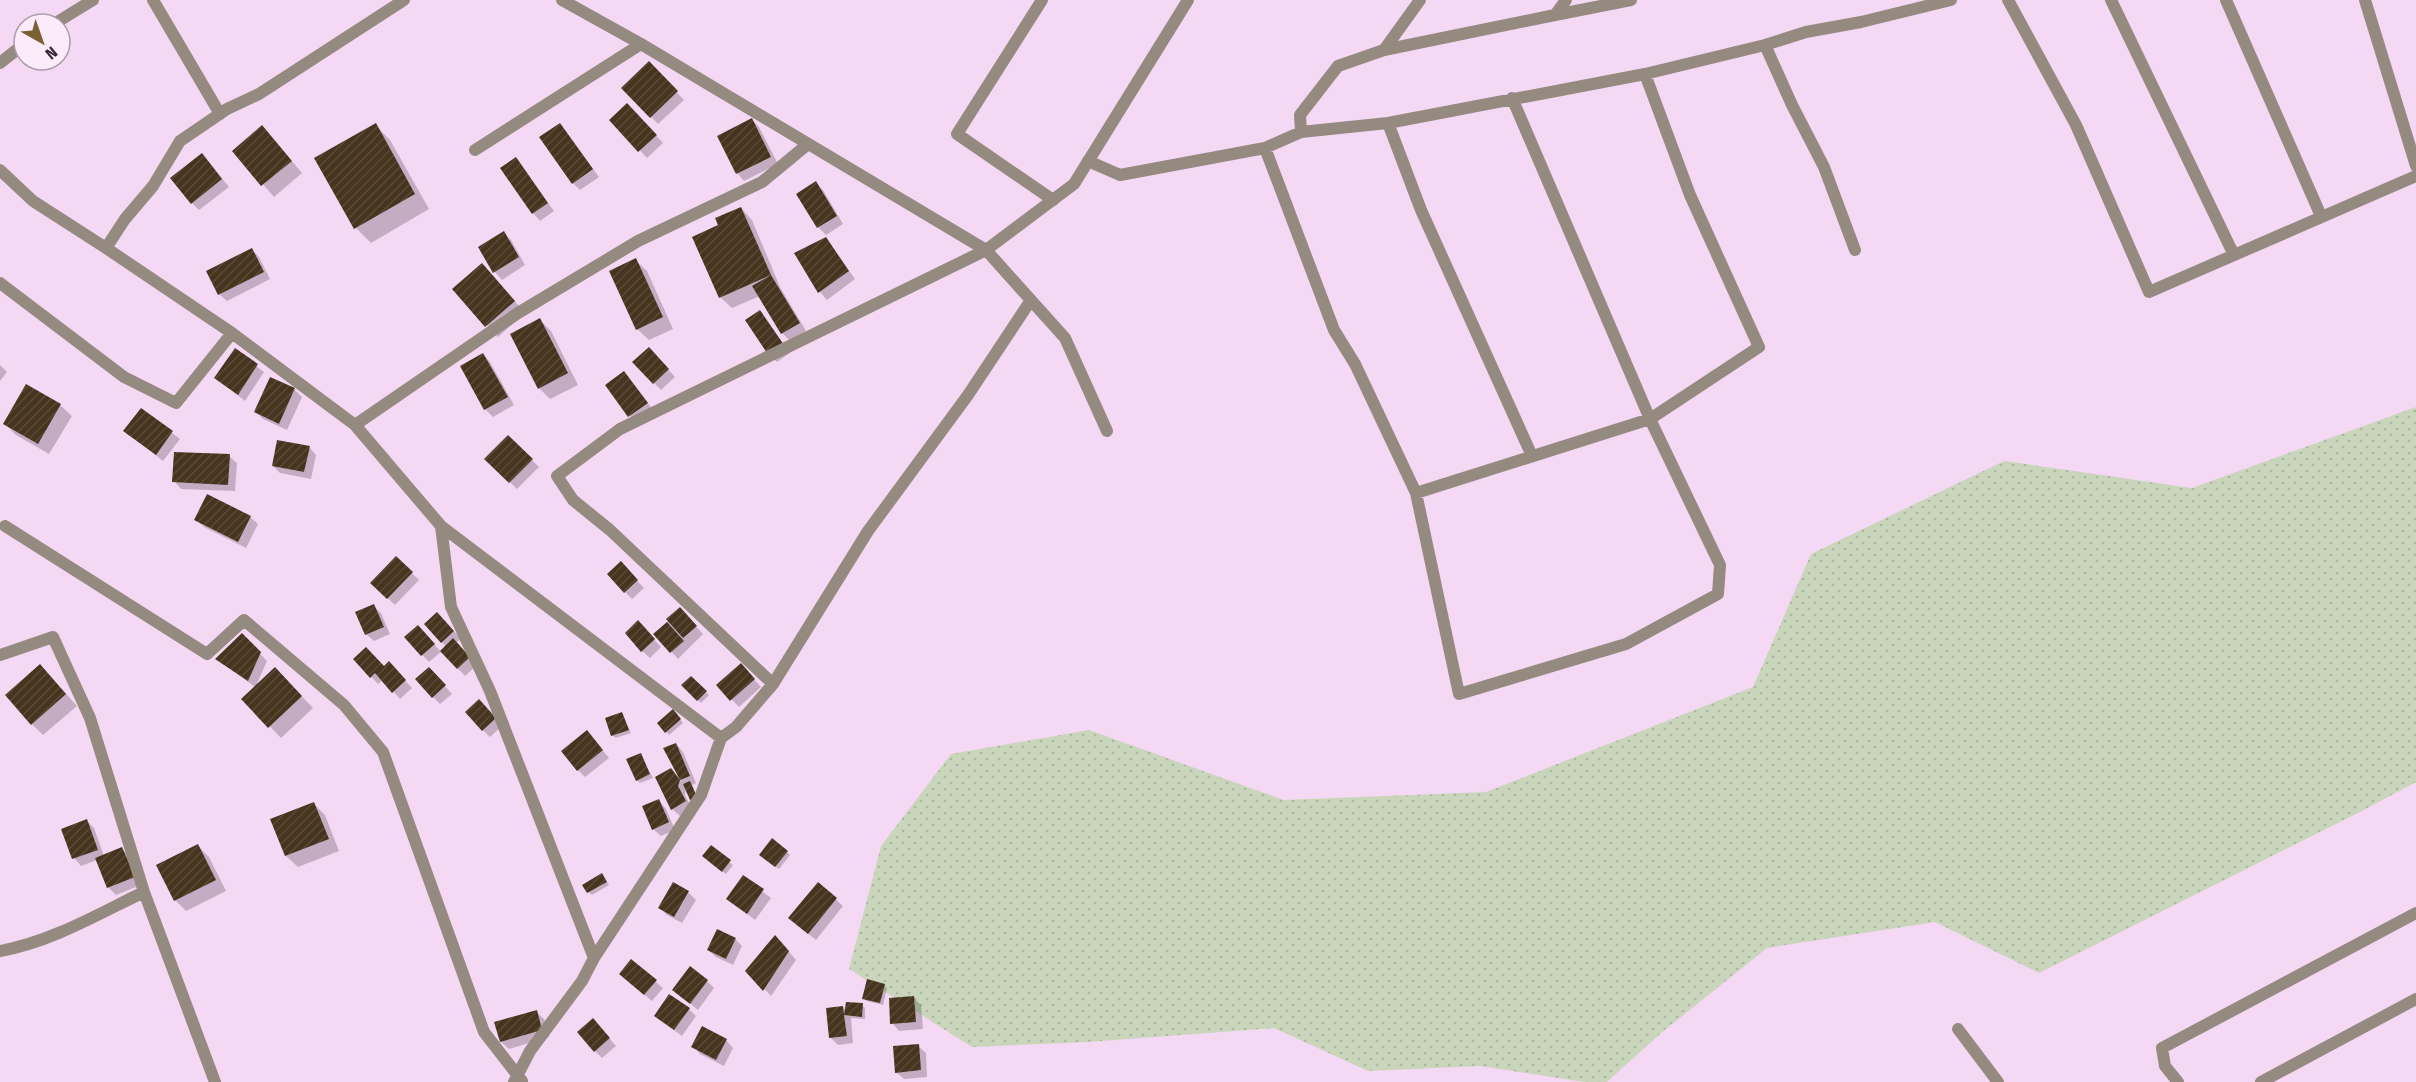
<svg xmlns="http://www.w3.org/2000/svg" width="2416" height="1082" viewBox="0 0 2416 1082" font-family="'Fira Sans Condensed',sans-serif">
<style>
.grass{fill:url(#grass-dots)}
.shadow{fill:#0003}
.building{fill:url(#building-hatch)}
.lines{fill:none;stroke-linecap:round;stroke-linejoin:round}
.minor{stroke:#958a80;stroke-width:12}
.tertiary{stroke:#958a80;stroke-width:12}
</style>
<defs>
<pattern id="grass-dots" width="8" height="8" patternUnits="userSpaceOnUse" patternTransform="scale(1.5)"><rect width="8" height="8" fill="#c9d6bc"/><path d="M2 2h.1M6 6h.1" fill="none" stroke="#adb8a2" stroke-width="1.8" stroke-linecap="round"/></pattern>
<pattern id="building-hatch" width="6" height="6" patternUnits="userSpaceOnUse" patternTransform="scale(1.5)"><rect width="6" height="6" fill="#46341e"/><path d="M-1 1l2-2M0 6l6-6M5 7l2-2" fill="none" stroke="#594937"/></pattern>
</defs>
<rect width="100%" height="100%" fill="#f5d9f4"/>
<path class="grass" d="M2416 407V782L2358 813 2039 973 1935 922 1767 948 1661 1033 1607 1082H1584L1480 1066 1368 1071 1274 1028 1088 1042 972 1047 849 969 881 846 951 754 1089 730 1284 800 1486 792 1753 687 1811 554 2004 461 2192 488Z"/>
<path class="shadow" d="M649 63 684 100 658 124 623 88Z
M635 113 663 143 647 158 612 120Z
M752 120 759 127 778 164 744 181 737 173Z
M560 124 599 177 580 190 573 183Z
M375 125 390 140 429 209 371 243 356 228 316 159Z
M273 139 302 173 274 197 234 151Z
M516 159 554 211 540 221 533 213Z
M209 162 229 187 199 210 192 203Z
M815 183 823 190 843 224 826 235 818 227 798 194Z
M741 208 752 220 780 287 806 331 790 341 782 333 760 296 732 308 720 297V226Z
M503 233 511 240 525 265 502 280 495 272 480 248Z
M826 239 855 279 827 300 820 292 796 253Z
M252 250 259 257 270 279 227 301 219 294Z
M635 260 647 271 673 329 649 340 637 329Z
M493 276 525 313 498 337 454 289Z
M760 312 790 353 777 362 770 355Z
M540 320 551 331 578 385 550 399 539 388Z
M235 350 264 372 245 401 216 378Z
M483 354 490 362 514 405 493 417 485 409 462 366Z
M656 356 675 377 661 390 654 383Z
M0 365 7 372 0 381Z
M624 373 654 411 637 424 607 386Z
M294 389 302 397 287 430 263 419 256 412Z
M60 405 72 416 49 454 16 435 5 424Z
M141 410 180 439 163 461 125 431Z
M508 437 539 467 517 489 486 459Z
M309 447 316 455 311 479 280 473 273 466Z
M229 456 237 463 235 491 181 489 174 481Z
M250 517 258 524 246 548 204 527 196 520Z
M396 558 419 580 395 605 372 583Z
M628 571 644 588 632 599 625 592Z
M373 606 381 613 390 634 374 641 366 634Z
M680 609 703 634 678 659 655 634Z
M445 621 461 639 456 643 477 665 465 676 442 651 429 662 406 638 425 634 441 652 446 647 442 642Z
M645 630 661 647 650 658 642 651Z
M242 635 267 661 256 686 286 680 313 708 281 738 243 699 255 687 217 659Z
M355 659 396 671 412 688 400 699 383 680 378 684Z
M741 665 761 687 739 707 718 685Z
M436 676 452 694 440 704 433 697Z
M51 677 77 706 43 735 32 724Z
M691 678 709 695 701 703 684 685Z
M486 709 502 726 490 737 483 730Z
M672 711 683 723 669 735 659 723Z
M622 713 631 733 616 738 612 735Z
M594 740 609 758 585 777 578 770Z
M676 744 683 752 696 783 692 785 699 800 686 789 685 795 692 809 680 816 672 809 671 770 682 782 665 749Z
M640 755 653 778 640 783 637 780Z
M659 801 666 809 675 830 661 836 653 829Z
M314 804 325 815 339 851 298 867 286 856 272 820Z
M87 821 94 828 104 856 122 849 129 856 141 885 116 895 109 888 97 860 81 866 74 858Z
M197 845 209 857 226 891 186 911 175 900Z
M711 847 733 865 726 874 707 860Z
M787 852 790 855 779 869 764 858Z
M602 875 609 885 592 895 588 892Z
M743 877 771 898 755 920 728 899Z
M673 884 688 892 696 900 682 923 667 915 660 908Z
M818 884 843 906 816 940 797 925Z
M735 939 742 946 733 965 716 957 708 950Z
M783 945 796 960 771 996 747 971Z
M631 961 663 988 652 1001 628 981Z
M707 981 714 988 698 1010 674 990Z
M884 985 887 988 883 1005 867 1001 864 998Z
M914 998 921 1005 923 1029 899 1031 892 1023Z
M862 1005 865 1008V1019L851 1018 853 1043 838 1045 830 1037 843 1007 846 1011Z
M689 1009 696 1016 682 1036 655 1016Z
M536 1012 544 1019 549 1037 509 1049 501 1042Z
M600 1028 616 1046 602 1058 595 1051Z
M726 1040 733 1048 724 1066 700 1054 693 1046Z
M918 1046 926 1053 927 1077 904 1079 896 1072Z"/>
<path class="building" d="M649 61 678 91 650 118 621 88Z
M627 103 657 135 638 152 609 120Z
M752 118 771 157 736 174 717 136Z
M376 123 415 194 354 229 314 158Z
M560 123 593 169 572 184 539 137Z
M262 125 292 161 261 186 232 151Z
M202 153 222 179 191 204 170 178Z
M516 157 548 203 532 214 500 168Z
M816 181 837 216 817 228 796 194Z
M741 207 771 275 719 298 692 237 718 225 715 218Z
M504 231 519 257 493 273 478 247Z
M826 237 849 271 818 293 794 253Z
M252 248 264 272 218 295 206 271Z
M636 258 663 317 636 330 609 271Z
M482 263 515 301 485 327 452 289Z
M771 275 800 323 781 334 752 286Z
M760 310 784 345 769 356 745 320Z
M540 318 568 373 538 389 510 334Z
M649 347 669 369 653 384 632 362Z
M235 348 258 364 238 395 214 378Z
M483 353 508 397 484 410 460 366Z
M624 371 648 403 628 417 605 385Z
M270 377 295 388 279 424 254 412Z
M26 384 61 404 38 444 3 424Z
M141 408 173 431 156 455 123 431Z
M508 435 533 459 509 483 484 459Z
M277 440 310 446 304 472 272 466Z
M174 452 230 454 228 485 172 482Z
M207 494 251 516 238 542 194 520Z
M396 556 413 572 387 599 370 583Z
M621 561 638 580 624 593 607 574Z
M374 604 384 627 365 635 355 612Z
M680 607 697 626 683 638 666 619Z
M437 612 454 631 441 643 424 624Z
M638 620 655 639 641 652 625 633Z
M667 622 684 641 670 653 653 634Z
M418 625 435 644 421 656 404 637Z
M242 633 261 652 248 681 215 659Z
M453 638 470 657 457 669 440 651Z
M366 647 384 666 389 661 406 680 392 693 375 673 370 678 353 659Z
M741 663 755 679 730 701 716 685Z
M40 664 66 694 31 725 5 695Z
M275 667 302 696 268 728 241 699Z
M429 667 446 685 432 698 415 679Z
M691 676 707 691 697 701 681 685Z
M479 699 496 718 482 731 465 712Z
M673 709 681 719 665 733 657 723Z
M622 712 629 730 611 736 605 718Z
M587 730 603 750 577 771 561 751Z
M676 743 690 776 680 780 678 786 686 801 671 810 655 777 671 768 680 780 663 748Z
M641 753 650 774 636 781 626 759Z
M690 781 697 797 690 800 683 784Z
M659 799 669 822 652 830 642 806Z
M314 802 329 839 285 856 270 819Z
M87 819 98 850 72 859 61 829Z
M772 838 788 851 775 867 759 855Z
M198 844 216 880 174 901 156 865Z
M711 845 731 860 722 872 702 856Z
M122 847 135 877 107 888 95 858Z
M602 873 607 882 587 893 582 885Z
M743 875 764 889 747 914 726 899Z
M673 882 689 891 674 917 658 908Z
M818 882 837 898 808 934 788 918Z
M717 929 736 938 726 959 707 950Z
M775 935 789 951 763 991 745 971Z
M631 959 657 980 644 995 619 974Z
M690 966 708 980 690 1004 672 990Z
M867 979 885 984 880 1003 862 999Z
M669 994 690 1008 674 1030 654 1016Z
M914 996 916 1022 890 1024 889 998Z
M846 1002 863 1003 862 1017 844 1015 847 1036 829 1038 826 1008 843 1006 844 1015Z
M537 1010 542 1030 500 1042 494 1022Z
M593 1018 610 1038 594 1052 577 1032Z
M702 1026 727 1039 716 1060 691 1047Z
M919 1044 921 1070 895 1073 893 1046Z"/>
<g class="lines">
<path class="minor" d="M153 0 220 114
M1042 0 957 134 1053 200
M1420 0 1384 50 1555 15
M1566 0 1555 15 1631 0
M2008 0 2076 125 2149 292 2416 176
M2111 0 2234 255
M2226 0 2321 216
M2365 0 2416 166
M54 24 93 0
M0 63 24 44
M1388 123 1421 210 1532 456
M1301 132 1300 115 1338 66 1384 50
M1265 148 1334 330 1355 364 1416 493 1459 694 1626 644 1718 594 1720 565 1650 419 1512 98
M475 150 641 44
M1088 161 1120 175 1265 148 1301 132 1388 123 1645 74 1765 45
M0 170 33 201 106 248 125 219 153 186 180 141 227 109 259 94 404 0
M106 248 232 333 355 425 441 526 721 738
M1855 250 1824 167 1792 105 1765 45 1806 32 1861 22 1951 0
M0 283 124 377 176 403 232 333
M355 425 518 313 638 241 762 182 808 144
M1416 493 1650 419 1759 347 1690 195 1645 74
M5 526 207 654 244 620 344 705 383 752 484 1032 522 1081
M441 526 451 607 490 691 594 958
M0 655 53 637 90 718 144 892 215 1082
M773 684 610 530 573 500 557 476 620 429 986 250 1065 338 1107 431
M0 951C51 942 98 914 144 892
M1958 1029 1998 1082
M514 1082 530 1051 582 981 594 958 701 795 721 738 736 727 773 684 868 531 968 395 1031 300
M2178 1082 2165 1066 2162 1048 2416 913
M2261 1082 2416 999"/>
<path class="tertiary" d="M562 0 641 44 986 250 1074 184 1188 0"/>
</g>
<g transform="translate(42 42) rotate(140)"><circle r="28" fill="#fcebfb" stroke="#ac9dab" stroke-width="1.5"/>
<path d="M0-4.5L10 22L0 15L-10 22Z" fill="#7a6132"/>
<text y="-9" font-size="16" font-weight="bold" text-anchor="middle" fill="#342933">N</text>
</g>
</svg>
